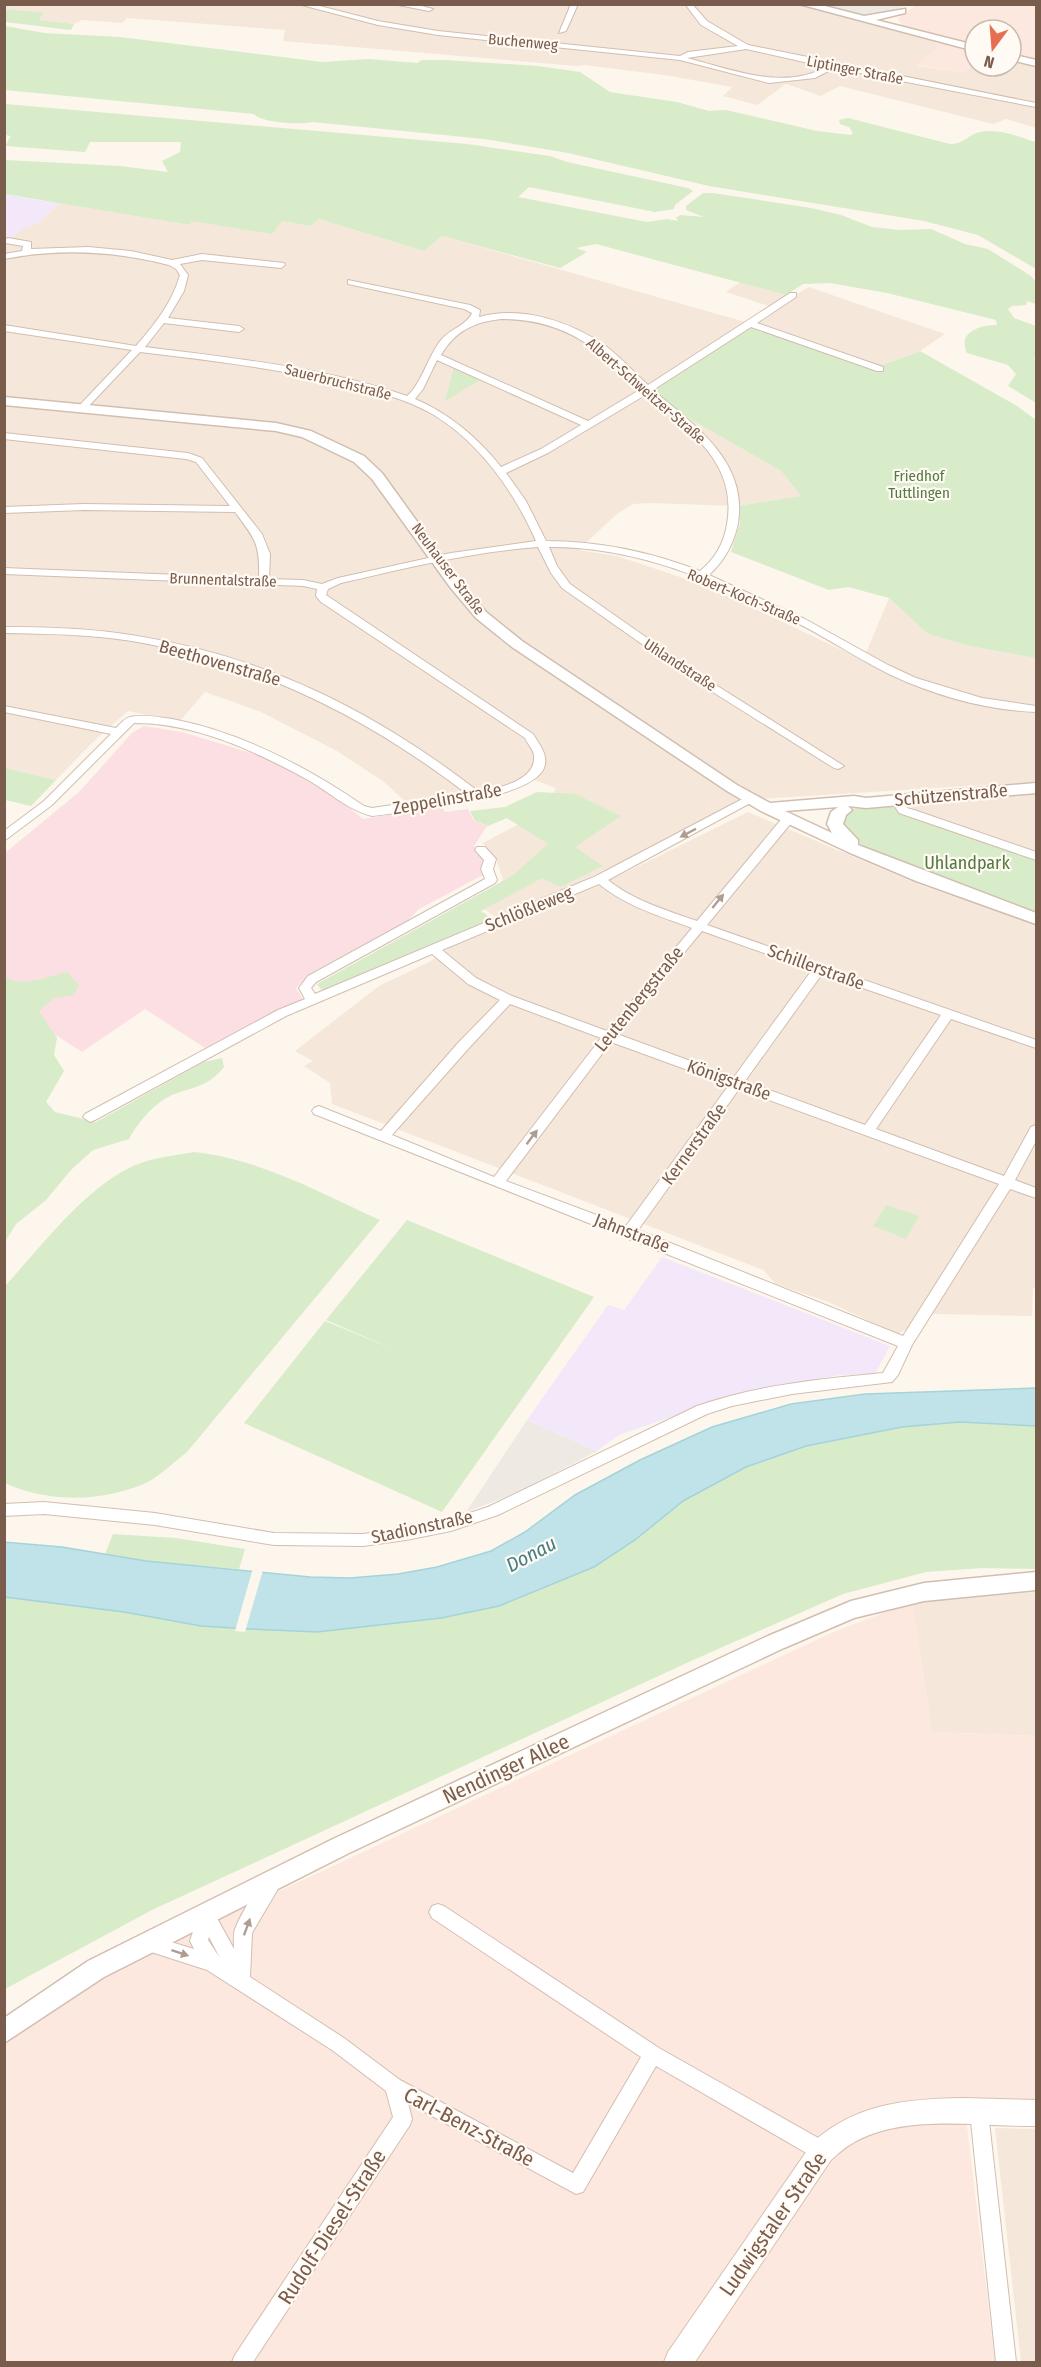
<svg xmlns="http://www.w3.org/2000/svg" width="1041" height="2367" viewBox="0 0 1041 2367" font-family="'Fira Sans Condensed',sans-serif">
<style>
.residential{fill:#f5e8da}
.commercial{fill:#fde8e0}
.industrial{fill:#efe9e4}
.education{fill:#f3e8fa}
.medical{fill:#fbdfe3}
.green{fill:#d8ecc9}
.water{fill:#bfe3e8;stroke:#a5d3da;stroke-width:1.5}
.pier{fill:#fdf6ec}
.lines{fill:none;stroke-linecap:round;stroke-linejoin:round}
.minor-casing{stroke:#d1beb0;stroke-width:2}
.tertiary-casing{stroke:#d1beb0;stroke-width:3}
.secondary-casing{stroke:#d6c0b0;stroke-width:2}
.minor{fill:#fff;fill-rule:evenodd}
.tertiary{fill:#fff;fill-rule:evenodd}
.secondary{fill:#fff;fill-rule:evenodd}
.oneway{fill:#af9d94}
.labels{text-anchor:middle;stroke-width:4.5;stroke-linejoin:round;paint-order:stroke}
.far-street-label{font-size:15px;fill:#7a5c4d;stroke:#fffaf3}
.far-park-label{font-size:15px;fill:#537a41;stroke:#fffaf3}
.street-label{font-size:18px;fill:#7a5c4d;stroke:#fffaf3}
.park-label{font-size:18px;fill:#537a41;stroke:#fffaf3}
.water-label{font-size:20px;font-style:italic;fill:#437c86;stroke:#fffaf3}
.near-street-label{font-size:21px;fill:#7a5c4d;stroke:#fffaf3}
</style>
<rect width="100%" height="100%" fill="#fdf6ec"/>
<path class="residential" d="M4 5H797L939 40V47L917 66 961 72 975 66H1011V58L1036 64V128L1006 119 993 124 840 86 821 96 786 84 757 105 723 96 732 87 664 75 584 65 577 66 283 41 285 30 127 18 122 23 82 20 74 24 39 20 44 14 5 9Z
M60 203 188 225 192 221H282L309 226 319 219 424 251 442 236 749 323 772 307 726 292 740 282 792 297 809 287 945 334 920 351 875 368 671 408 781 471 801 496 737 506 650 503 633 504 617 514 578 550 617 556 680 577 732 598 863 660 889 598 928 634 969 646 1036 658V782L759 799 498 919 480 906 503 879 496 859 483 843 551 807 555 788 530 778 489 793 407 803 384 782 337 751 261 712 205 692 179 722 128 711 93 742 56 780 5 768 4 243 22 229 40 222Z
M1036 792V852L914 811 908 801Z
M748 812 920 885 1036 924V1288H1033L1032 1316 934 1314 898 1334 828 1302 776 1284 763 1270 332 1104 330 1083 304 1066 313 1061 295 1051 379 986 429 962 452 946 600 885Z
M1036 1592V1736L932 1732 912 1602Z
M995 2128 1036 2129V2362H1021Z"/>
<path class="commercial" d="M916 5H1036V61L1011 55V30H975V46L902 27 898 18Z
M939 40 975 49V66L961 72 916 65 939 47 933 43Z
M912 1602 932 1732 1036 1736V2101L964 2100 995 2362H5L4 2037 117 1967 831 1633Z"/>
<path class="industrial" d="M814 5H905L893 11 875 16H858Z
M527 1420 597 1451 517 1493 466 1512Z"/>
<path class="education" d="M4 194 38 200 60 203 40 222 22 229 5 243Z
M662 1257 890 1346 875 1374 840 1375 738 1394 619 1435 597 1451 527 1420 608 1305 624 1310Z"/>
<path class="medical" d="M144 726 182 732 261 756 309 781 341 801 363 819 442 806 445 812 468 809 474 821 487 826 474 846 486 859 483 875 419 909 407 921 316 970 296 988 303 1000 205 1048 145 1009 82 1052 5 1002V853L79 792 132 733Z"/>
<path class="green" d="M5 9 44 13 39 20 74 24 71 30 5 22Z
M5 26 45 33 120 37 322 62 369 59 417 63 422 60H445L538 66 580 72 610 92 677 102 709 111 726 110 817 131 851 135 853 133 849 127 840 124 839 120 848 118 950 144C965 144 967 135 980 132 999 128 1019 137 1036 142V269L978 235 924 221 709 186 568 153 484 139 313 122C300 125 262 123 254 114L5 90Z
M5 104 467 144 550 156 567 162 688 188 693 191 675 205 674 209 655 212 529 187 518 197 647 222 667 219 678 221 676 218 680 215 704 217 686 210V206L703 193H713L811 208 841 215 872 227 900 230 931 229 965 244 988 249 1031 276 1036 282V304L1027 301 1026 305 1012 306 1008 309 1014 318 1036 326V357L1034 359 1036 362V403L1008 386 1016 374 1008 365 967 353C957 332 980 325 997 325L996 320 887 293 830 283 803 284 786 295 596 244 576 248 587 252 560 268 442 236 424 251 319 219 310 226 282 221 272 234 192 221 189 225 5 194V160L120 166 168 172 162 161 180 152 181 142H90L85 152 5 146 11 136 5 135Z
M752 326 875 368 920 351 1017 406 1036 420V658L969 646 928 634 889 598 848 587 829 590 731 552 740 522 737 506 801 496 781 471 671 408 649 390Z
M454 367 480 380 445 401Z
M5 768 56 780 31 806 5 800Z
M537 792 575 794 621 816 575 847 603 866 561 887 542 878 481 911 492 919 323 992 317 984 512 876 548 844 507 818 488 826 475 821 470 811 505 807Z
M897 804 901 813 1036 860V915C978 895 885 870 841 828L843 815 852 809Z
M67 972 79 985 74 995 54 998 39 1011 57 1038 54 1055 64 1071 46 1102 55 1112 96 1122 204 1062 222 1058 224 1067C204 1093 180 1086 159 1103 147 1112 136 1126 129 1139L93 1150 71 1170 46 1200 16 1224 5 1242V976C19 989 50 976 67 972Z
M194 1152C261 1159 320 1193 380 1220L187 1452C174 1462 160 1476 146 1483 103 1502 47 1503 5 1483V1286C40 1248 81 1193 127 1169 147 1158 172 1156 194 1152Z
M886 1205 919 1216 906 1239 873 1226Z
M407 1220 594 1297 442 1512 244 1423 325 1321 398 1351 326 1320Z
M960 1422 1036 1426V1569L983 1568 926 1572 843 1594 691 1661 152 1910 5 1989V1597L124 1612 201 1626 317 1632 548 1585 594 1567 635 1540 683 1501 746 1467 806 1446 902 1427Z
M113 1534 176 1538 245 1549 239 1569 146 1561 105 1554Z"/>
<path class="water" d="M1036 1388V1426L960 1422 902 1427 806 1446 746 1467 683 1501 635 1540 594 1567 499 1606 441 1618 317 1632 249 1629 201 1626 124 1612 5 1597 4 1542 62 1547 146 1561 310 1577 350 1578 398 1574 437 1567 491 1551 525 1532 575 1495 640 1460 712 1427 791 1404 865 1394Z"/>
<path class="pier" d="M253 1568 263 1570 245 1632 235 1631Z"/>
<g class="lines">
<defs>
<path id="minor" d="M298 4H312L378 21 438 31 680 56 688 52 738 46 701 25 685 4H692L707 21 748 45 1036 103V107L834 68 815 78 769 83 680 60 438 35 378 25ZM746 49 826 67C783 91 731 69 687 58Z
M393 4H414L433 9 429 11Z
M571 4H578L566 31 559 33Z
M8 238 31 242V249L88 247 131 251 172 260 202 254 284 263 285 265 281 268 202 260 180 264 188 275 184 291 168 318 239 326 244 329 239 332 164 323 145 347C233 358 323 367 407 396 422 383 428 356 441 340 450 329 467 325 472 313L464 309 348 284V280L470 305 480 310 479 317C522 305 572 322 607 347 622 359 634 372 648 385L790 293H796V297L757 323 883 367V371H877L751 327 653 390C695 426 748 461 738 523 734 544 724 561 709 575L805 619 888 665 916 678 982 698 1036 706V712C987 710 936 696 891 675 862 661 835 643 807 628 727 586 641 546 549 547L557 566 570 584 700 675 844 766 838 769 834 768 692 679 562 588 551 573 538 547C471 552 407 568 341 583L328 589 326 595 533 734C539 744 549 755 544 768 531 800 405 811 372 816 348 810 329 792 308 780 255 751 196 723 134 723L52 805 4 841V831L44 801 111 734 4 712V706L116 728C120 724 125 718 130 717 143 714 159 717 172 719 241 732 307 767 364 806L372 808 467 794C367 717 258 662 132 641 89 634 47 634 4 633V627C47 627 89 628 131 635 265 656 373 710 479 792 498 788 537 781 534 755 533 749 527 743 525 738L321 602 316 596 317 589 303 586 4 574V568L259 578C260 543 255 539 235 512L84 510 4 513V507L84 504 230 506 196 462 186 459 4 439V433L188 453 202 458 262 534 270 554 269 579 303 580 322 584 338 578 451 553 536 541C515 493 480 443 434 415 405 398 371 390 339 383 274 368 207 360 140 352L84 411H78V407L132 350 4 331V325L136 346C155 324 172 303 180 275L176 269 169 265C114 251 60 248 4 259V254L22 251 23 246 5 243 4 240ZM501 319C564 319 598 348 641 389L588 421 441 355C455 331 474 322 501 319ZM437 360 581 425 541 449 501 467C478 438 450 414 415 399L423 389ZM647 394C688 430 738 462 727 524 724 543 715 559 700 571 651 552 599 541 546 541L526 501 506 473 548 453Z
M750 795 754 797V801L608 880C634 901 666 910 697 921L784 816H792L794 819 792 822 707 925 1036 1040V1048L951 1019 876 1129 1004 1176 1031 1127 1036 1125V1141L1015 1180 1036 1188V1198L1010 1189 912 1345 898 1375 892 1382 792 1394 732 1406 707 1414 498 1515 451 1531 406 1540 363 1546 274 1545 155 1525 44 1514 4 1516V1504L44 1502 155 1513 274 1533 363 1534 406 1528 451 1519 488 1507 697 1406C757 1385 820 1379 883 1373L898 1346 314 1114 312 1111 314 1108 319 1106 381 1131 458 1043 500 1000 468 984 432 954 286 1016 95 1120 90 1122 83 1117 85 1114 278 1010 305 999 299 988 308 976 485 879 481 869 484 860 475 850 477 847H485L496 859 493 869 497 880 495 883 316 982 311 988 315 994 596 876ZM599 884C626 906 659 916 692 928L607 1031 512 996 476 978 442 950ZM702 931 812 970 734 1077 617 1034ZM822 974 941 1015 865 1125 745 1081ZM510 1004 601 1038 494 1177 392 1135 468 1049ZM611 1042 729 1085 626 1226 506 1181ZM739 1089 999 1184 903 1336 638 1230Z
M897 796 901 798 907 808 914 810 1036 852V860L899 813 891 800Z
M273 1874 279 1876 282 1882 252 1933 250 1977 344 2038 400 2080 573 2173 641 2057 432 1918 429 1912 432 1906 438 1904 444 1906 659 2048 829 2144 831 2151 829 2158 822 2160 815 2158 656 2066 583 2192 576 2194 408 2103 412 2119 410 2125 253 2362H232L235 2355 393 2117 386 2091 332 2050 207 1970 142 1949 139 1943 142 1937 148 1935 194 1949 190 1941 200 1909 206 1907 212 1909 234 1949C234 1942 233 1935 235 1929 240 1916 260 1879 273 1874ZM209 1937 220 1958 208 1940Z
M979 2103 986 2106 988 2112 1016 2362H996L970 2112 972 2106Z"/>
<path id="tertiary" d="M799 4H817L864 16 905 9V13L876 20 975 45V51Z
M1011 54 1036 60V66L1011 60Z
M4 397 276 423 311 431 364 456 382 473 460 581 486 612 522 641 737 785 770 803 854 796 866 798 1036 783V793L866 808 848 806 852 810 846 815 843 824 858 840V845L1036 913V924L916 881 848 852 761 811 727 791 512 647 476 618 450 587 372 479 354 462 302 437 276 431 4 405ZM838 807 831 812 827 824 832 833 785 811Z
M1036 1572V1590L924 1601 854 1618 784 1648 349 1853 104 1977 4 2043V2018L88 1961 333 1839 768 1636 851 1601 924 1583Z"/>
<path id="secondary" d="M964 2098 1036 2100V2126C980 2127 904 2113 853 2143 845 2147 838 2154 831 2160L695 2362H664L668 2352 813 2142C857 2103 907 2099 964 2098Z"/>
</defs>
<use href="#minor" class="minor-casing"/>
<use href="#tertiary" class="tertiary-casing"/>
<use href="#secondary" class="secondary-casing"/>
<use href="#minor" class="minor"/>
<use href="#tertiary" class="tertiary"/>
<use href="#secondary" class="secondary"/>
</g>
<defs><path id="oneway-solid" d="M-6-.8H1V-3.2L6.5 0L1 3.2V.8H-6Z" transform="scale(1.5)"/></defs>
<g class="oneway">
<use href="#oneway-solid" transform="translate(688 833) rotate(152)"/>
<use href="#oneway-solid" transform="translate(718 901) rotate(-51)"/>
<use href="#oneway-solid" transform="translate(532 1137) rotate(-53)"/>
<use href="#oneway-solid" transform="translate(247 1927) rotate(-70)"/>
<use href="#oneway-solid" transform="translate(180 1953) rotate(18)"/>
</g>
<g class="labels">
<g class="far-street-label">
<text transform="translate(523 42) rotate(5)" y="5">Buchenweg</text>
<text transform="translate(855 70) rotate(11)" y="5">Liptinger Straße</text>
<text transform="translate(338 382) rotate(14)" y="5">Sauerbruchstraße</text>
<text transform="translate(646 391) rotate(41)" y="5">Albert-Schweitzer-Straße</text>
<text transform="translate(448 569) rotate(53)" y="5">Neuhauser Straße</text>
<text transform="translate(223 580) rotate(2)" y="5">Brunnentalstraße</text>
<text transform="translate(744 597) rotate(23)" y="5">Robert-Koch-Straße</text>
<text transform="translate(680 665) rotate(33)" y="5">Uhlandstraße</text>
</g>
<g class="far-park-label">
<text x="919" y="481">Friedhof<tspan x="919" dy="17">Tuttlingen</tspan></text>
</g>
<g class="street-label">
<text transform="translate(220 663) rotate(16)" y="6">Beethovenstraße</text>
<text transform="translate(951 795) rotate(-5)" y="6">Schützenstraße</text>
<text transform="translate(447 799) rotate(-10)" y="6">Zeppelinstraße</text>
<text transform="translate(529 909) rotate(-22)" y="6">Schlößleweg</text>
<text transform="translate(816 967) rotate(20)" y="6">Schillerstraße</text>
<text transform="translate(639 999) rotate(-51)" y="6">Leutenbergstraße</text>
<text transform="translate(729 1080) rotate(20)" y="6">Königstraße</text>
<text transform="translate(694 1144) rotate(-54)" y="6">Kernerstraße</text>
<text transform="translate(632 1233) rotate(21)" y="6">Jahnstraße</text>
<text transform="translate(422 1527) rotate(-12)" y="6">Stadionstraße</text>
</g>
<g class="park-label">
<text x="967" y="869">Uhlandpark</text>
</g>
<g class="water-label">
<text transform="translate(531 1554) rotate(-28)" y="7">Donau</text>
</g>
<g class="near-street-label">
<text transform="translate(506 1769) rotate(-25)" y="7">Nendinger Allee</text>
<text transform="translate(469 2127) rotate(28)" y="7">Carl-Benz-Straße</text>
<text transform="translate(773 2224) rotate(-55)" y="7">Ludwigstaler Straße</text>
<text transform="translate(332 2227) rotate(-57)" y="7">Rudolf-Diesel-Straße</text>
</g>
</g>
<rect width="1041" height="2367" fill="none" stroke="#7a5c4d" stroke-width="12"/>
<g transform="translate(993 48) rotate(196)"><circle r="28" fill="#fffaf3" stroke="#cabbb1" stroke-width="1.5"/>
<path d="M0-4.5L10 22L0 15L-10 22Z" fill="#e76f51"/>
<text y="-9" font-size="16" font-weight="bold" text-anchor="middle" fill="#7a5c4d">N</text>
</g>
</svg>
